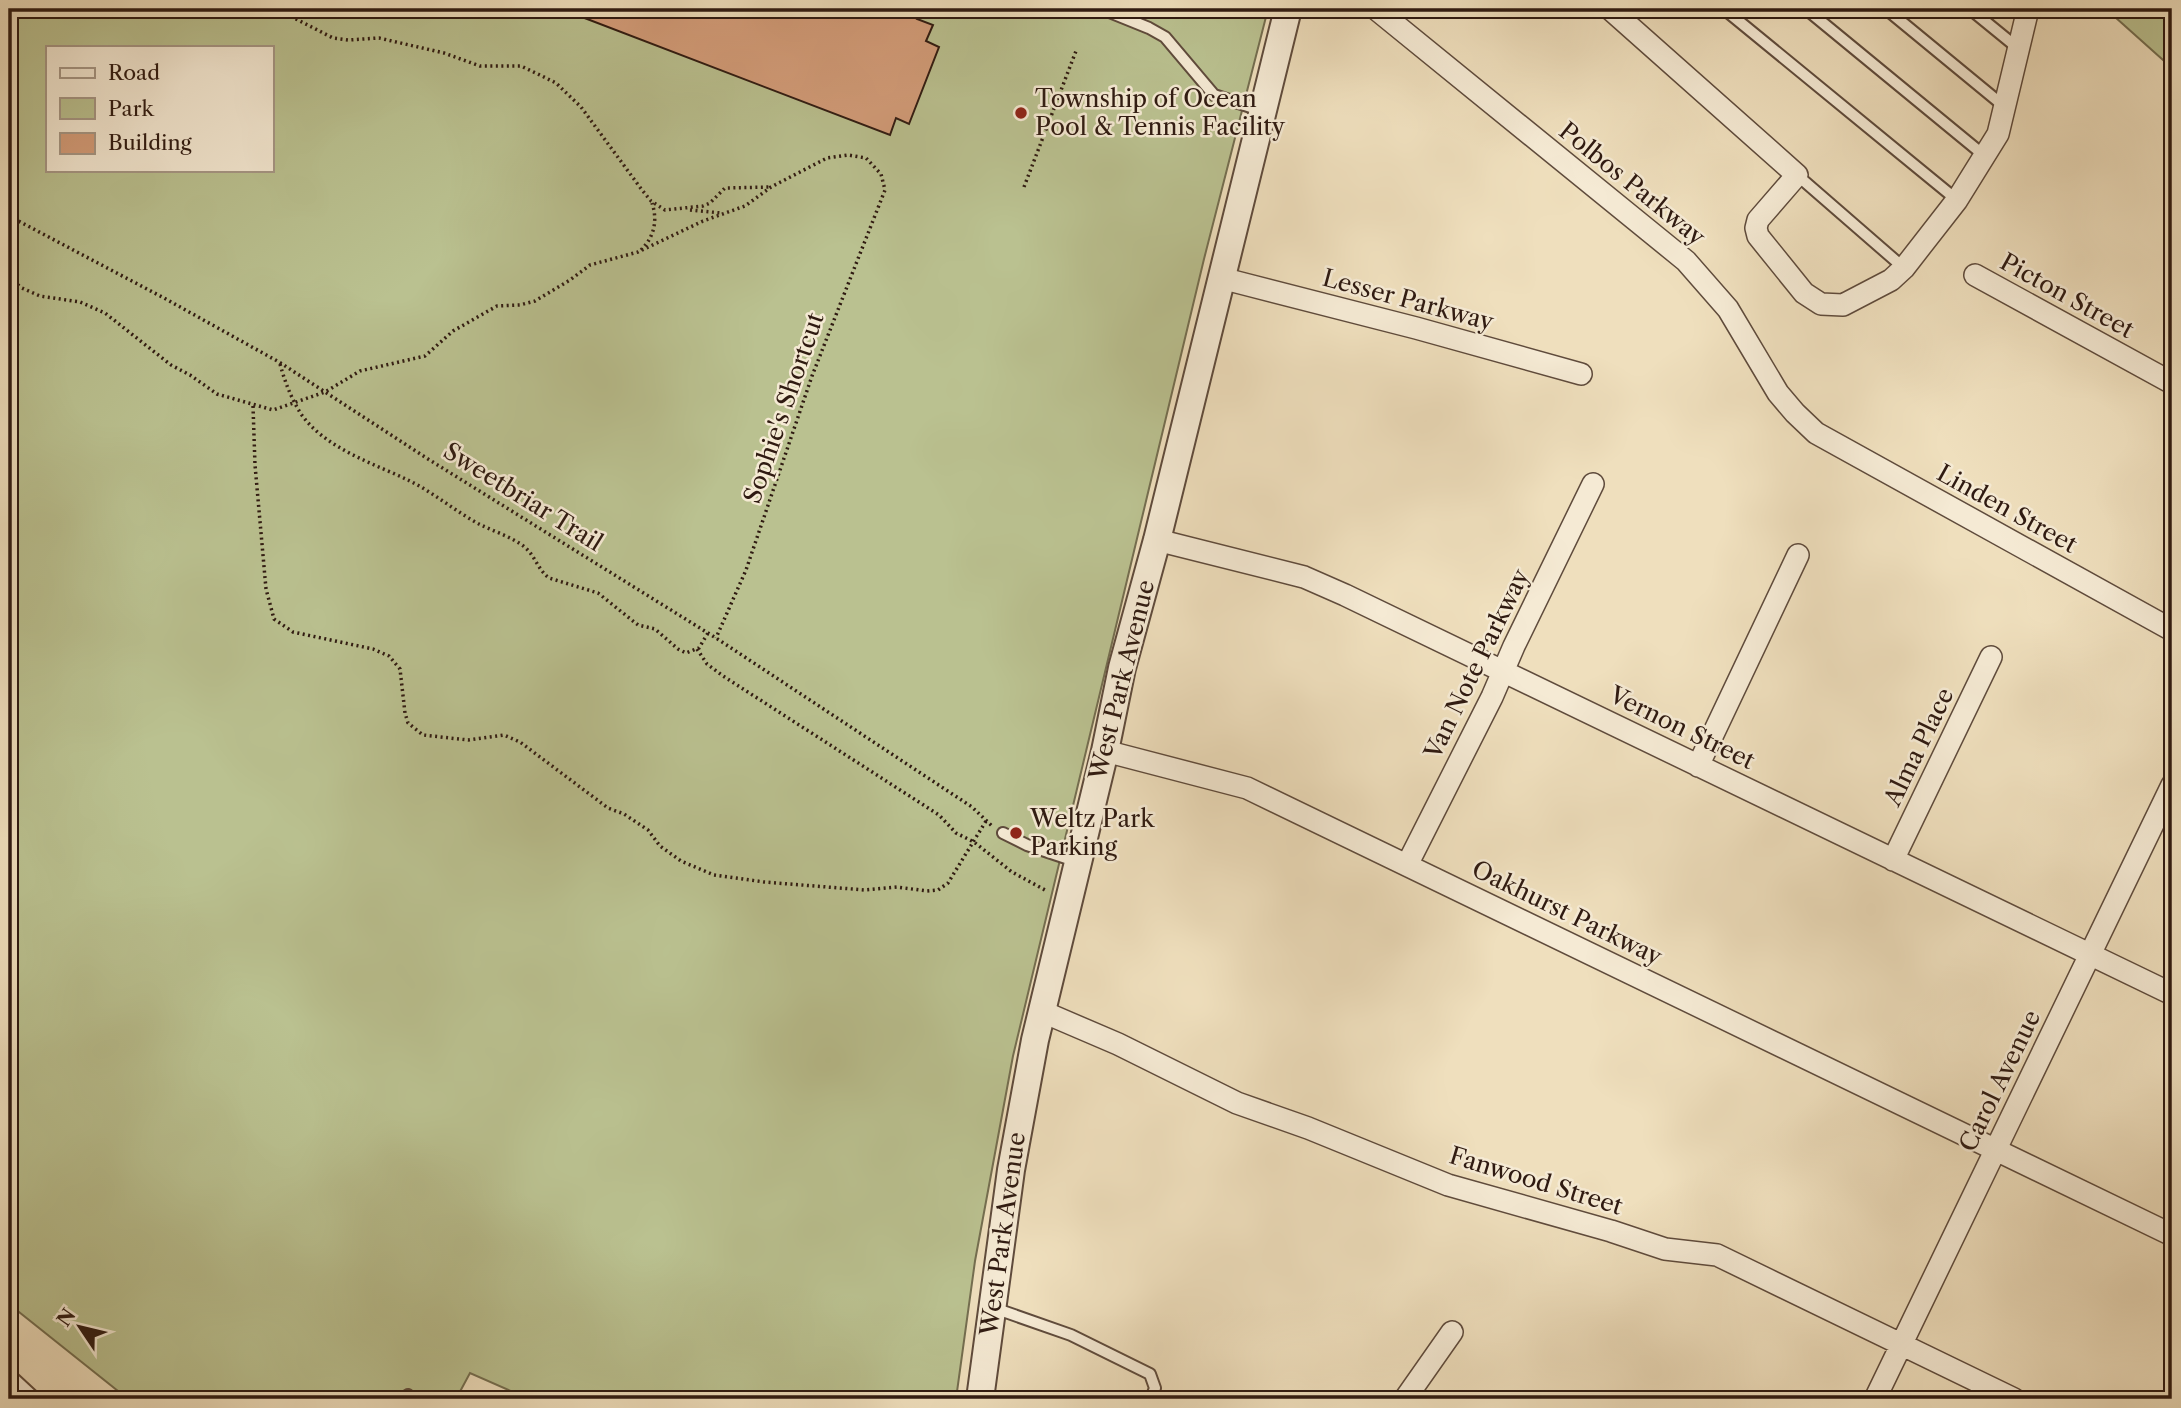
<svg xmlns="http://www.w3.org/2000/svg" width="2181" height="1408" viewBox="0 0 2181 1408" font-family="'Libre Caslon Text',serif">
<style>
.green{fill:#bac190;stroke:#746e50;stroke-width:2;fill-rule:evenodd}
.building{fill:#d49d7a;stroke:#2f1a11;stroke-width:2}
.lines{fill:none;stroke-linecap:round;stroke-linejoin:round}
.service-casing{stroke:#5f4b3c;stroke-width:14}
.minor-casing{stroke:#5f4b3c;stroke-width:24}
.tertiary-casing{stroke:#5f4b3c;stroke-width:30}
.path{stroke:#2f1a11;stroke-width:3.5;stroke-dasharray:2 3.5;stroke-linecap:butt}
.service{stroke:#f5ead4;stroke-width:10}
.minor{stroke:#f5ead4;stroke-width:21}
.tertiary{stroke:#f5ead4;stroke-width:26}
.poi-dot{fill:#8f2418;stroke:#f5ead4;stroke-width:2.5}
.labels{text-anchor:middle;stroke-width:5;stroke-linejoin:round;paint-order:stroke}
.poi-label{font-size:24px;fill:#2f1a11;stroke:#f5ead4;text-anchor:start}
.street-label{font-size:24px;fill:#2f1a11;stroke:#f5ead4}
</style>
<rect width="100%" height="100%" fill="#efdfbd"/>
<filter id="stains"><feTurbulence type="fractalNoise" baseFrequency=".00286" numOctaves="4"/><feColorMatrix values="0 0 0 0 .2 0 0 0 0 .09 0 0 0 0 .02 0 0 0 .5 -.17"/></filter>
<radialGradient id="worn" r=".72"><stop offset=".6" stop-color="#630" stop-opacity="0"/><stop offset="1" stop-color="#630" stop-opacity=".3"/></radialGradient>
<path class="green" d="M9 9H1268L1204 259 1013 1056 975 1261 956 1399H529L470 1373 456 1399H128L9 1304ZM47 47H271V170H47Z
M2106 9H2172V68Z"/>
<path class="building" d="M561 9H892L902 13 903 9H910L920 13 917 19 933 25 926 41 939 47 909 124 896 118 890 135Z"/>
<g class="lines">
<defs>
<path id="service" d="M1102 9 1149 28 1165 37 1214 95 1263 111
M1724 9 1957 200
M1806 9 1986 157
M1886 9 2005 107
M1970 9 2019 49
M1797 175 1904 268
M1003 833 1027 845 1078 862
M994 1308 1071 1335 1150 1374 1155 1388 1151 1399
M9 1374 36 1399
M402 1399 408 1395 411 1399"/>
<path id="minor" d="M1376 9 1686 261 1728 309 1778 393 1795 413 1816 433 2172 630
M1610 9 1797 175 1758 220 1756 228 1758 236 1804 293 1821 304 1843 305 1891 280 1904 268 1957 200 1998 134 2028 9
M1975 275 2172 383
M1221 278 1416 328 1581 374
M1157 540 1304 577 1345 595 2172 994
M1105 751 1247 788 2172 1235
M1698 766 1798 555
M1893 860 1991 657
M1407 865 1492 697 1514 646 1593 484
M1041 1011 1118 1044 1237 1103 1308 1128 1448 1185 1611 1231 1665 1249 1717 1255 2014 1399
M1405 1399 1452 1332
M1875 1399 2172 785"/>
<path id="tertiary" d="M980 1399 1011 1170 1035 1040 1105 751 1122 668 1157 540 1288 9"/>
</defs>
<use href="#service" class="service-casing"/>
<use href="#minor" class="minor-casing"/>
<use href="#tertiary" class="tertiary-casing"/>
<path class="path" d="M270 9 292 17 333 38 348 40 379 38 444 53 480 66H521L542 76 556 83 581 107 642 190 651 201 665 210 703 206 710 203 725 188 769 187
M1024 187 1076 51
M690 210 721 213
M9 216 164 298 279 362 428 459 716 638 972 807 992 826
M641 250C654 237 658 221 652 203
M9 278 22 288 40 296 80 302 105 313 171 365 190 375 217 394 273 410 325 392 360 371 425 356 453 331 497 306 520 305 535 301 570 280 590 265 638 252 703 221 745 206 771 187 827 158 848 155 866 158 881 174 885 190 812 376 746 570 716 638
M280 364C285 382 291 398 301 414 326 449 373 463 410 481 434 493 455 511 479 524 493 531 509 536 522 545 535 554 537 569 549 578L598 593 638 625 655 629 678 649 686 653 699 648 708 633
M253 406 255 465 266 589 274 619 293 632 373 649 389 656 400 669 405 713 408 723 423 735 468 740 504 735 520 742 608 808 624 814 648 830 660 846 681 861 714 875 764 882 865 890 897 887 927 891 938 890 948 883 986 821
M697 649 707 664 723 676 939 815 956 833 974 842 1012 872 1045 890"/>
<use href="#service" class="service"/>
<use href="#minor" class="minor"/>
<use href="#tertiary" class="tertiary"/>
</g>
<g class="poi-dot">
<circle cx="1021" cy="113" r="7"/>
<circle cx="1016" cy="833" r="7"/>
</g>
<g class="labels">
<g class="poi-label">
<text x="1035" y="107">Township of Ocean<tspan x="1035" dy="28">Pool &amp; Tennis Facility</tspan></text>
<text x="1030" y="827">Weltz Park<tspan x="1030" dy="28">Parking</tspan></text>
</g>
<g class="street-label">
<text transform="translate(1632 184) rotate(39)" y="8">Polbos Parkway</text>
<text transform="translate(2067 296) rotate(29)" y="8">Picton Street</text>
<text transform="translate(1408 300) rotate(15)" y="8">Lesser Parkway</text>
<text transform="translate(784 408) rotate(-71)" y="8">Sophie's Shortcut</text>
<text transform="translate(523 497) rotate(32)" y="8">Sweetbriar Trail</text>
<text transform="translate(2007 509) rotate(29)" y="8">Linden Street</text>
<text transform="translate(1477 664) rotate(-64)" y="8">Van Note Parkway</text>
<text transform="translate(1122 680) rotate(-76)" y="8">West Park Avenue</text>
<text transform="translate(1682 728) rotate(26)" y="8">Vernon Street</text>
<text transform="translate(1919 747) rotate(-64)" y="8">Alma Place</text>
<text transform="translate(1567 913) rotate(26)" y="8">Oakhurst Parkway</text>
<text transform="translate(2000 1081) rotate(-64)" y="8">Carol Avenue</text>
<text transform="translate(1536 1181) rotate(17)" y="8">Fanwood Street</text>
<text transform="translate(1003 1234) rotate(-82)" y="8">West Park Avenue</text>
</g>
</g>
<rect width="2181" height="1408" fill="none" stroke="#efdfbd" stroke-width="35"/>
<rect x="10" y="10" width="2160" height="1387" fill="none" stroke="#2f1a11" stroke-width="3.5"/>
<rect x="18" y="18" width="2146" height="1373" fill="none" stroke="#2f1a11" stroke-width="2"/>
<rect x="46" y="46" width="228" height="126" fill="#f5ead4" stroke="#a69786" stroke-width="2"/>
<rect x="60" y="68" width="35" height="10" fill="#f5ead4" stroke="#a69786" stroke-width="2"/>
<text x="108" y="80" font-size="21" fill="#2f1a11">Road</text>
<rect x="60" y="98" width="35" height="21" fill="#bac190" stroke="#a69786" stroke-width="2"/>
<text x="108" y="116" font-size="21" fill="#2f1a11">Park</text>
<rect x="60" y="133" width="35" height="21" fill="#d49d7a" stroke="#a69786" stroke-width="2"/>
<text x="108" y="150" font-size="21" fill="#2f1a11">Building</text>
<g transform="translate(80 1327) rotate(305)" stroke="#f5ead4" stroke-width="5" paint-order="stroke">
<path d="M0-5L12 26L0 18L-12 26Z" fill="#2f1a11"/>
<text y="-10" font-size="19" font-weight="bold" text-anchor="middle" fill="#2f1a11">N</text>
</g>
<rect width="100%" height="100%" filter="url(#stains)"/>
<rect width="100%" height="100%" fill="url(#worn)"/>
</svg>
